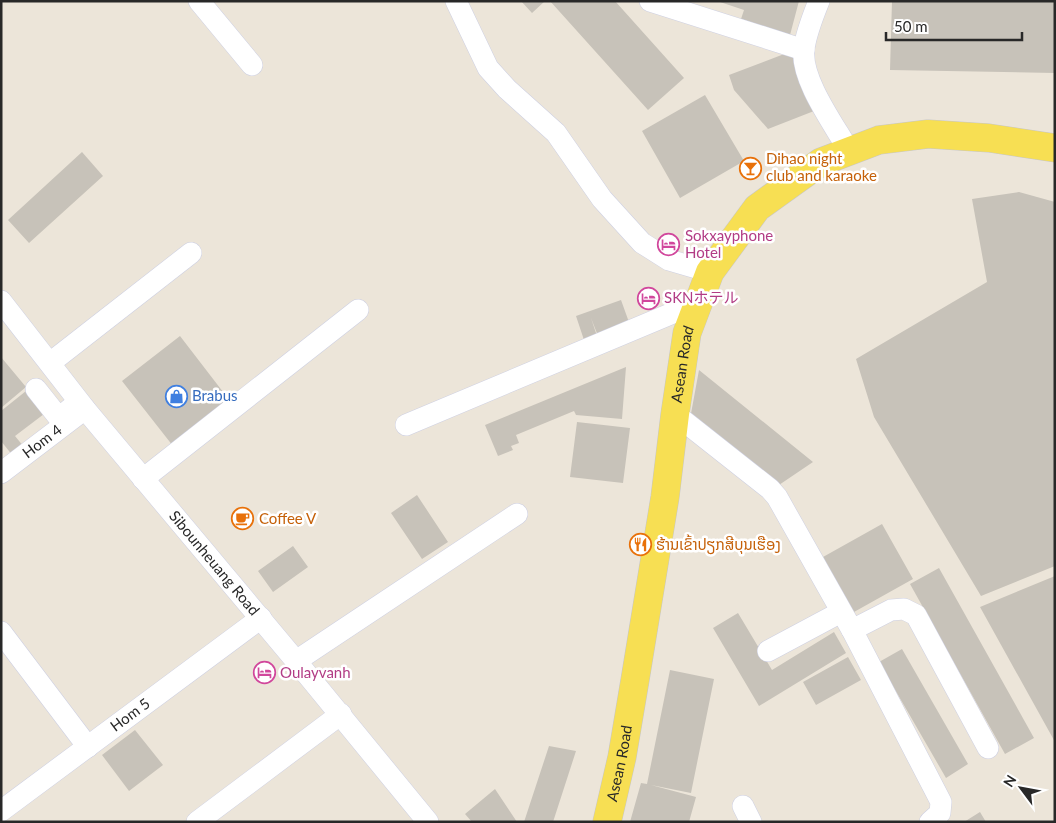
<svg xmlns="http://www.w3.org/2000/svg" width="1056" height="823" viewBox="0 0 1056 823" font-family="Lato,'Noto Sans JP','Noto Sans Lao',sans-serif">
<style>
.building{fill:#c7c2b9}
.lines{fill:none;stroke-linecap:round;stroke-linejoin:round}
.minor-casing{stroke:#ced0e2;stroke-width:22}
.major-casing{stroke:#c7c7c7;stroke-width:29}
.minor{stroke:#fff;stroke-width:21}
.major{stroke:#f7df53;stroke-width:28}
.labels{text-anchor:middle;stroke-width:5;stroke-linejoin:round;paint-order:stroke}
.food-label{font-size:15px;fill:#c56008;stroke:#fff;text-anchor:start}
.hotel-label{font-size:15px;fill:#b23c85;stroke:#fff;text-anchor:start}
.street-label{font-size:15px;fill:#282828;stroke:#fff}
.shop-label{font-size:15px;fill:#366cbe;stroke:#fff;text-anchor:start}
</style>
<rect width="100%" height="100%" fill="#ece5d9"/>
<path class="building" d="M521 1H545L532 13Z
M550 1H615L684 78 648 110Z
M717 1H799L790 35 741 19 744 10Z
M892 1H1055V73L890 70Z
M792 51 814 111 768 129 734 90 729 75Z
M705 95 744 161 680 198 642 131Z
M82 152 103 176 29 243 8 220Z
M1019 192 1055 202V566L981 596 874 417 856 359 987 282 972 199Z
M621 300 630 325 598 336 591 318 597 336 584 340 576 316Z
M180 336 230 401 173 446 122 381Z
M1 357 26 387 1 408Z
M626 367 622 419 576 415 574 411 516 435 519 443 511 446 513 450 498 456 485 425Z
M699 370 813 462 776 487 690 419Z
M26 391 44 414 15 436 24 447 13 456 1 441V411Z
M577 422 630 428 623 483 570 477Z
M417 495 448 542 422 559 391 513Z
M882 524 913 579 854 612 823 557Z
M293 546 308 567 273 592 258 571Z
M939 568 1034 738 1005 754 910 584Z
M1055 576V742L980 607Z
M738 613 772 670 834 632 846 653 759 706 713 628Z
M902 649 968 764 946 778 879 662Z
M848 657 861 680 816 705 803 682Z
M670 670 714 679 691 793 651 785 696 797 689 822H630L641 783 647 784Z
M135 730 163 765 129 791 102 755Z
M549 746 576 751 553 822H524Z
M495 789 517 822H472L465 814Z
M980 812 986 822H964Z"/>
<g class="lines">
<defs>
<g id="minor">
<path d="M199 1 252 65"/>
<path d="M456 1 488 68 507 89 556 133 602 199 642 243 669 260 710 272"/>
<path d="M650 1 804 50"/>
<path d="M819 1C813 16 806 33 804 49 800 79 835 126 849 151"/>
<path id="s1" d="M1 301 85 409 296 661 428 822"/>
<path d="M50 363 191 253"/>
<path d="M36 389 59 418 77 403"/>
<path d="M675 414 770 489 777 497 852 630 941 802 940 813 930 822"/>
<path d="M406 425 699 302"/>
<path id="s2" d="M1 473 85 409"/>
<path d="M143 479 358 310"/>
<path d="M852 630 891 610 904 609 916 615 988 748"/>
<path d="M1 632 88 747"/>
<path d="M768 651 841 612"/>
<path d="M296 661 517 514"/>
<path d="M743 806 751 822"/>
<path id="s3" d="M1 811 261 618"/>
<path d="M197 822 341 714"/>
</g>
<g id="major">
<path id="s4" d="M607 822 622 757 635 680 665 497 675 414 687 333 710 272 757 208 821 162 879 140 928 134 989 138 1055 148"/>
</g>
</defs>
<use href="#minor" class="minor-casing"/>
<use href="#major" class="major-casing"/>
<use href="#minor" class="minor"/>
<use href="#major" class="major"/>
</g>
<defs>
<symbol id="bar-ring" viewBox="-11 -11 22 22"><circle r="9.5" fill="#fff" stroke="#e8710a" stroke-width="1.5"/><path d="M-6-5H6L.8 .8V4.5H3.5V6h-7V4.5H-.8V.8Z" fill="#e8710a"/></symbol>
<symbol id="hotel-ring" viewBox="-11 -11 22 22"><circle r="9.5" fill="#fff" stroke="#d1479c" stroke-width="1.5"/><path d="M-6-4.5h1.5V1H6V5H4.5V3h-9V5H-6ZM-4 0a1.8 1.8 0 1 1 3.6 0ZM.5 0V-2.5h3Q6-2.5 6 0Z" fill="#d1479c"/></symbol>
<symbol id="shop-ring" viewBox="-11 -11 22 22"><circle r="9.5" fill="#fff" stroke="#3f7fe0" stroke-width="1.5"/><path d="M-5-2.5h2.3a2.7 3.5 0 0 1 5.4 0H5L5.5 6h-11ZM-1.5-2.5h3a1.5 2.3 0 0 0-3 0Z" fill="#3f7fe0"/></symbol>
<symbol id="cafe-ring" viewBox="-11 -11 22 22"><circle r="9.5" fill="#fff" stroke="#e8710a" stroke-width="1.5"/><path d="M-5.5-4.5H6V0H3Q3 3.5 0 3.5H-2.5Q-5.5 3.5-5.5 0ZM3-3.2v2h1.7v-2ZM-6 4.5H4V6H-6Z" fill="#e8710a"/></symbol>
<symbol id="restaurant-ring" viewBox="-11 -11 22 22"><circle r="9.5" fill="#fff" stroke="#e8710a" stroke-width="1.5"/><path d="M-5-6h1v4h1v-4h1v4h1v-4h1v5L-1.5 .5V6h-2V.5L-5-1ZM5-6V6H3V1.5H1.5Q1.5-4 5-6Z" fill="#e8710a"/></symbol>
</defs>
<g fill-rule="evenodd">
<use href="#bar-ring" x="738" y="156" width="25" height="25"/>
<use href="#hotel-ring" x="656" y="232" width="25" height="25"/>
<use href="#hotel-ring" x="636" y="286" width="25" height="25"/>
<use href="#shop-ring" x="164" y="384" width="25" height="25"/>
<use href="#cafe-ring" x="230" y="506" width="25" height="25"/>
<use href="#restaurant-ring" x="628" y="532" width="25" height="25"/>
<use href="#hotel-ring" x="252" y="660" width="25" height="25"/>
</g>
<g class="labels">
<g class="food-label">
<text x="766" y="164">Dihao night<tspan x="766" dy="17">club and karaoke</tspan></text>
<text x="259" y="524">Coffee V</text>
<text x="656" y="550">ຮ້ານເຂົ້າປຽກສີບຸນເຮືອງ</text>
</g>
<g class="hotel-label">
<text x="685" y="241">Sokxayphone<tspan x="685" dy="17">Hotel</tspan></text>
<text x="664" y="303">SKNホテル</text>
<text x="280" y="678">Oulayvanh</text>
</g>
<g class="street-label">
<text dy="5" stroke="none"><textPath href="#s4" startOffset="464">Asean Road</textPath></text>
<text dy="5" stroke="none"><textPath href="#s2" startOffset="52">Hom 4</textPath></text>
<text dy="5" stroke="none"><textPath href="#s1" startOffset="338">Sibounheuang Road</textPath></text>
<text dy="5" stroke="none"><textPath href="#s3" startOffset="161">Hom 5</textPath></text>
<text dy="5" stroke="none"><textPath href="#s4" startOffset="60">Asean Road</textPath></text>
</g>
<g class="shop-label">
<text x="192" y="401">Brabus</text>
</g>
</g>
<rect width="1056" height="823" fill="none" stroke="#282828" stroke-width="5"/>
<g transform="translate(1021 788) rotate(302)" stroke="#ffffff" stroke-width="4" paint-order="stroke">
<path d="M0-4L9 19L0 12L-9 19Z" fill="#282828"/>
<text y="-8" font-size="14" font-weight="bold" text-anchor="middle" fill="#282828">N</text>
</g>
<path d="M886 32v8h136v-8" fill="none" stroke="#282828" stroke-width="2.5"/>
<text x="894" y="32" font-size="15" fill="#282828" stroke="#ffffff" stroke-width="4" paint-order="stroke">50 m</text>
</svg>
